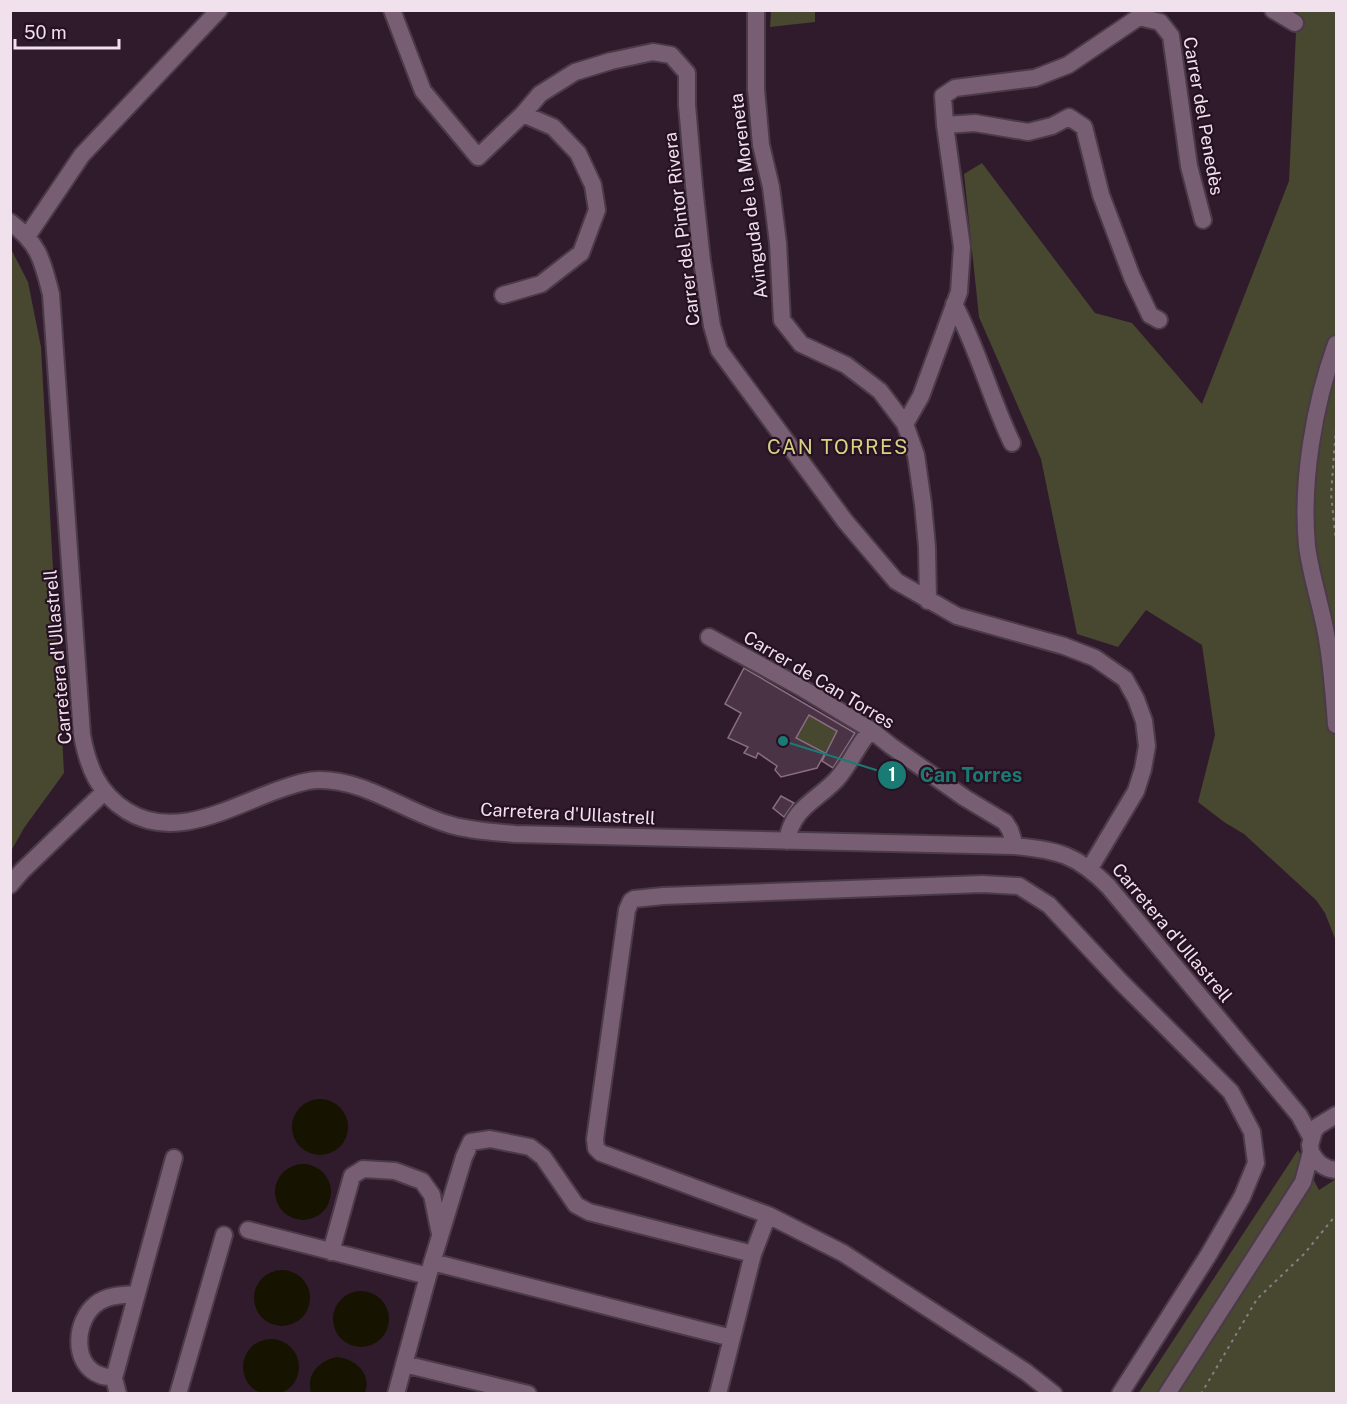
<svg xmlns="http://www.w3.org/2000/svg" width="1347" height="1404" viewBox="0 0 1347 1404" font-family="'Public Sans',sans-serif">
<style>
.green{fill:#484730}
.water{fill:#161300}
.building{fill:#4a3345;stroke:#896e83;stroke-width:1.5}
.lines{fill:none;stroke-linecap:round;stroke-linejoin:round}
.minor-casing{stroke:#4b3a48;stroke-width:20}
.path{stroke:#8d7b89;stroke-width:2;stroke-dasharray:3 4.5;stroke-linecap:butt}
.minor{stroke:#775e72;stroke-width:16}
.labels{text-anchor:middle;stroke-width:4.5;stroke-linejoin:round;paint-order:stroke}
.street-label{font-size:18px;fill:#f0e1ed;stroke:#261122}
.neighbourhood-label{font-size:20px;letter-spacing:1.5px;fill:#d7d384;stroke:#261122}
.leader{fill:none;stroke:#1a7b74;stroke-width:2}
.callout-dot{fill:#1a7b74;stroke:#261122;stroke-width:2}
.mark-label{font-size:18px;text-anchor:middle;font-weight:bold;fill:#fff}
.callout-label{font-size:20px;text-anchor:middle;font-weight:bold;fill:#1a7b74;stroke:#261122;stroke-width:4.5;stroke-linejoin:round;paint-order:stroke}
</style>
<rect width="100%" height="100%" fill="#301b2c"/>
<path class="green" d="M771 11H815V22L770 27Z
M1297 11H1336V941L1325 913 1316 900 1244 834 1224 822 1198 802 1215 735 1202 645 1146 610 1118 647 1077 634 1041 459 979 317 964 174 982 163 1095 313 1132 323 1202 404 1289 181Z
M11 249 28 282 41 347 64 773 24 828 11 851Z
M809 715 837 731 825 753 796 738Z
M1298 1150 1319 1190 1336 1179V1393L1138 1394Z"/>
<path class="water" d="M292 1127a28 28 0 1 1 56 0a28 28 0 1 1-56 0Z
M275 1192a28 28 0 1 1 56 0a28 28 0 1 1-56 0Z
M254 1298a28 28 0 1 1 56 0a28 28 0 1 1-56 0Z
M333 1319a28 28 0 1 1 56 0a28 28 0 1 1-56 0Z
M243 1367a28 28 0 1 1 56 0a28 28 0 1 1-56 0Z
M337 1357C355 1359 372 1373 365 1393H311C306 1374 319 1361 337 1357Z"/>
<path class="building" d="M744 668 855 733 833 768 822 761 837 731 809 715 796 738 825 753 817 768 781 777 775 770 777 766 758 753 756 758 744 753 748 747 728 738 741 713 725 704Z
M781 796 794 803 784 817 773 808Z"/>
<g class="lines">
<defs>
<path id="minor" d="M392 10 423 91 478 157 523 114 540 94 575 72 611 61 653 52 671 55 687 73V105L694 186 702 261 712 326 719 350 845 521 896 581 957 616 1064 646 1095 658 1125 679 1136 699 1144 721 1147 746 1143 769 1136 791 1090 868
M756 10V89L761 145 771 187 778 243 782 320 801 344 846 365 880 391 905 424 916 455 923 504 927 547 928 601
M1273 10 1295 23
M945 125 975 123 1028 132 1052 126 1069 117 1084 127 1101 195 1132 277 1150 315 1159 320
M10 222C39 244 42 259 51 294L82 735C88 767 98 793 127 811 175 841 230 807 278 790 290 786 305 780 318 780 365 779 407 813 451 825 472 831 494 832 515 834L1015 846C1058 850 1077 855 1108 886L1299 1115 1311 1137
M28 235 82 155 219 10
M503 295 541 284 581 253 597 210 593 185 578 153 553 127 523 114
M954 304C978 349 990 397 1012 443
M1336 344C1314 405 1301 481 1307 546 1311 577 1322 608 1327 639 1332 668 1334 697 1336 725
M905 424 921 396 959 292 962 247 945 125 943 96 955 88 1035 78 1068 65 1139 17 1160 22 1171 36 1189 166 1203 220
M709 637 800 687 871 730 891 746 965 798 1005 822 1010 830 1015 846
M787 841C792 808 816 801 836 780 850 765 857 745 871 730
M10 885 22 871 104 792
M1311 1152C1317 1163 1324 1169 1336 1170
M768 1215 601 1153 596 1148 595 1139 627 910 631 901 634 899 663 896 982 884 1019 886 1049 905 1121 982 1231 1092 1252 1132 1256 1163 1242 1197 1209 1254 1120 1394
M248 1230 428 1276
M331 1252 352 1176 363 1169 395 1171 422 1181 432 1195 440 1234
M432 1262 732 1338
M404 1364 528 1394
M114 1378C110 1377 104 1377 100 1375 71 1364 75 1320 96 1304 107 1295 123 1295 137 1294
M118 1394 114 1378 174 1158
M178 1394 224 1235
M396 1394 428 1276 464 1157 471 1142 490 1139 530 1147 543 1157 576 1205 589 1212 753 1254
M718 1394 753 1254 768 1215 843 1253 1026 1372 1054 1394
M1167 1394 1303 1182 1311 1152 1310 1145 1314 1131 1318 1126 1336 1115"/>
</defs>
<use href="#minor" class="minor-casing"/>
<path class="path" d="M1336 428 1331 494 1336 542
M1201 1394 1257 1299 1304 1254 1336 1215"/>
<use href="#minor" class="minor"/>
</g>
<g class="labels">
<g class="street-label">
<text transform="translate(1203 116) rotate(80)" y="6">Carrer del Penedès</text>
<text transform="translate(749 196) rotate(-97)" y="6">Avinguda de la Moreneta</text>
<text transform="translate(682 229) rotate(-97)" y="6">Carrer del Pintor Rivera</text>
<text transform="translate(58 657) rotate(-95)" y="6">Carretera d'Ullastrell</text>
<text transform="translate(819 680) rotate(31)" y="6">Carrer de Can Torres</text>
<text transform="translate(568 814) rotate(3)" y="6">Carretera d'Ullastrell</text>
<text transform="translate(1172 933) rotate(50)" y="6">Carretera d'Ullastrell</text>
</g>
<g class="neighbourhood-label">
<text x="838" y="454">CAN TORRES</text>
</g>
</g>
<path class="leader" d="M783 741L892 775"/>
<g class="callout-dot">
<circle cx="783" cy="741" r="6"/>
<circle cx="892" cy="775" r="15"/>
</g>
<g class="mark-label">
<text x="892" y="781">1</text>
</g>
<g class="callout-label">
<text x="971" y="782">Can Torres</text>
</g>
<rect width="1347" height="1404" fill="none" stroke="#f0e1ed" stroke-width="24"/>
<path d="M15 39v9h104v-9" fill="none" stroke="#f0e1ed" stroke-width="3"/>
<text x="24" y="39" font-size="18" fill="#f0e1ed" stroke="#261122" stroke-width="4.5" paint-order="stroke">50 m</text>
</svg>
